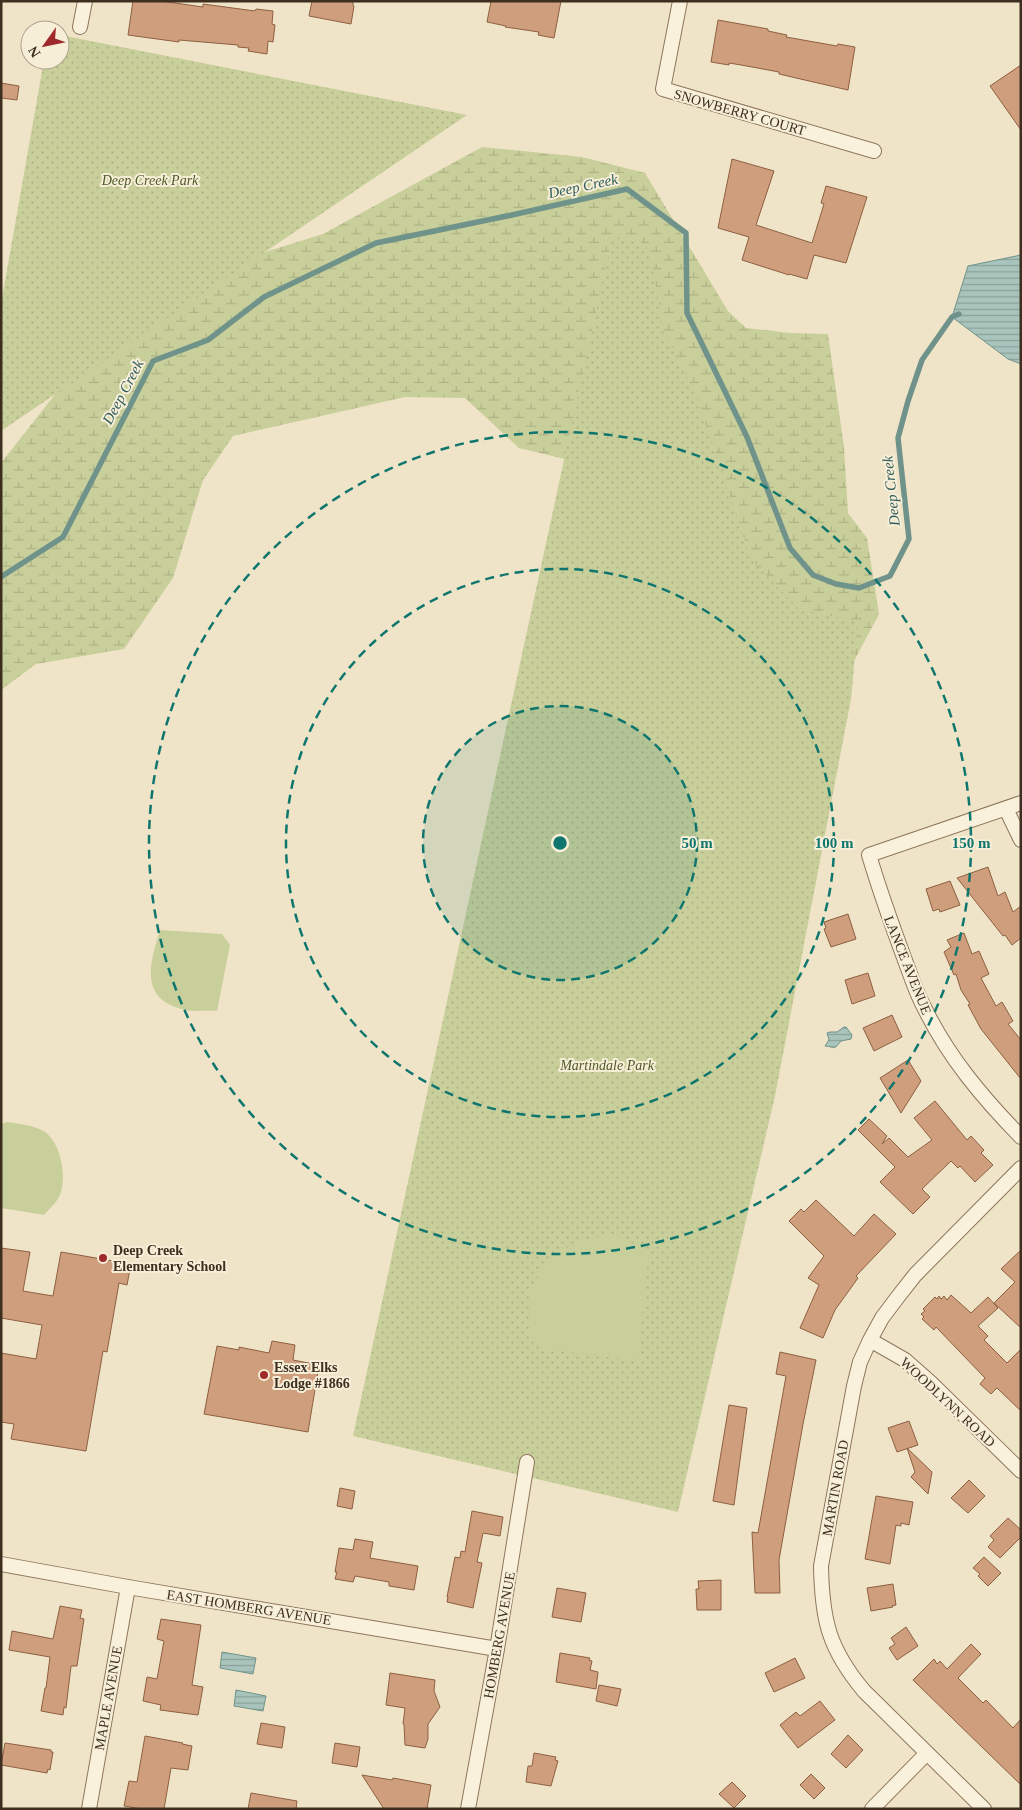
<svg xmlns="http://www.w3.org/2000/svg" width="1022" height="1810" viewBox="0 0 1022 1810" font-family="'Times New Roman',serif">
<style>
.wetland{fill:url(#wetland-marsh)}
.park{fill:url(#park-dots)}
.pitch{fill:#c9cf9b}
.water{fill:url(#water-rules);stroke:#6f938a}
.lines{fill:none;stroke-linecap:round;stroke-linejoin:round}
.stream{stroke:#6f938a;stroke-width:5.5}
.building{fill:#cf9f7d;stroke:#8d5f41}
.street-casing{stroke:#8d765c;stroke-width:16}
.street{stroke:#faf1dc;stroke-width:14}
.ring{fill:none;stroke:#0f766e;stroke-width:2.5;stroke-dasharray:9 6}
.poi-dot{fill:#9e2a2b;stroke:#f7eed8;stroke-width:2}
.labels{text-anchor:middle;stroke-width:4;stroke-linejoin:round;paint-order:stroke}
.street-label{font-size:14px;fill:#3d2e20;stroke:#f7eed8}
.park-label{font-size:14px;font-style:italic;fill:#4d5a26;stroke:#f7eed8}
.poi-label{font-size:14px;font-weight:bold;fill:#3d2e20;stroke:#f7eed8;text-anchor:start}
.water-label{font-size:15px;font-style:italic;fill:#2f5d5a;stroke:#f7eed8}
.centre{fill:#0f766e;stroke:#f7eed8;stroke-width:2.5}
.ring-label{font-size:15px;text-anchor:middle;font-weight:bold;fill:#0f766e;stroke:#f7eed8;stroke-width:4;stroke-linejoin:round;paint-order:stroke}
</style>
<defs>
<pattern id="wetland-marsh" width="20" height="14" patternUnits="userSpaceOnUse" patternTransform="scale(1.25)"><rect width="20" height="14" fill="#c9cf9b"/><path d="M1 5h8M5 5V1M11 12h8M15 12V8" fill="none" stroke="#aeb285"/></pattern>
<pattern id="park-dots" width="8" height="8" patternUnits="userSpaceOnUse" patternTransform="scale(1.25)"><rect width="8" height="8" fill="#c9cf9b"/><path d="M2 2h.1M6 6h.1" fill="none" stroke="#aeb285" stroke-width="1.8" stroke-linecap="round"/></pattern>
<pattern id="water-rules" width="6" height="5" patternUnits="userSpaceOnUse" patternTransform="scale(1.25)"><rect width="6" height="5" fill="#a9c4bc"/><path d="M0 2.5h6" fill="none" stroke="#8ba098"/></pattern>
</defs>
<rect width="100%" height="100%" fill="#f0e4c8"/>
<path class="wetland" d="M482 147 582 157 645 173 728 311 746 328 791 333 828 334 844 447 848 513 867 538 879 614 836 695 639 477 519 448 465 398 405 397 233 436 203 480 173 578 124 649 36 664 1 690V463L64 383 159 285 323 234Z"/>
<path class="park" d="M60 35 467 115 1 431V304L44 60H60Z
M612 238 646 243 653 269 663 329 696 395 751 559 799 609 858 622 851 699 775 1096 678 1512 353 1436Z"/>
<path class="pitch" d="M160 930 222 934 230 945 217 1011C207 1010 196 1012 186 1010 139 1000 149 966 160 930Z
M7 1122C20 1124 34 1125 45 1132 61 1143 68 1179 59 1197 56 1203 49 1209 44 1215L1 1208V1124Z
M614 1235 649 1251 638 1360 541 1349 529 1330V1296L546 1260 580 1240Z"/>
<path class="water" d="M1021 255V364L1008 359 952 317 968 266Z
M844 1027H846L852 1035 851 1039 841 1041C833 1051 836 1047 825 1046L829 1040 827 1033 830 1032H837Z
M222 1652 256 1658 253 1674 220 1668Z
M236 1690 266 1696 263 1711 234 1706Z"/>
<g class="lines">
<path class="stream" d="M1 577 63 537 153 361 208 340 264 297 376 243 512 215 627 189 686 233 687 313 747 437 790 548 813 575 836 584 859 588 890 576 909 539 898 438 908 401 922 360 952 317 959 314"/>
</g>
<path class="building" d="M133 1H161L203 7V4L255 11 256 9 273 11 272 24 275 25 273 42 268 41 267 54 248 51 249 48 238 47V45L179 40V42L128 35Z
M312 1H353V5L354 6 351 24 309 16Z
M491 1H561L554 38 538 35 539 32 505 27 506 26 487 22Z
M718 20 768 29V31L787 35 786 37 837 46 838 44 855 47 848 90 779 74V72L741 65 729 63V65L711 62Z
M1021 65V130L990 86Z
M1 83 19 86 17 100 1 98Z
M732 159 774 171 756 225 812 243 824 204 821 203 826 186 867 197 846 263 814 255 807 279 789 274V275L742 260 749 237 718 228Z
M988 867 998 896 1005 892 1013 912 1021 906V938L1012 945 1005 935 1003 936 957 878Z
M950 881 960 905 940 912 939 909 933 911 926 889Z
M848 914 856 939 831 947 824 929 826 928 824 922Z
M964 933 972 954 979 951 989 974 981 978 996 1006 1002 1002 1013 1021 1008 1024 1021 1040V1079L981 1029 968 1005 970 1004 961 990 956 974 954 975 944 952 951 947 947 940Z
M868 973 875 996 852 1004 845 980Z
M892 1015 902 1037 874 1051 863 1028Z
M908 1060 921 1081 901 1113 880 1078Z
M935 1101 967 1140 971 1136 984 1150 981 1153 993 1165 975 1182 960 1166 958 1168 951 1161 922 1189 930 1197 913 1214 880 1182 895 1167 858 1130 869 1119 887 1136 882 1144 889 1138 908 1157 932 1140 914 1118Z
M816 1200 854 1236 874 1214 896 1234 856 1276 858 1278 835 1310 823 1338 800 1328 819 1285 808 1278 824 1256 789 1221 801 1209 804 1212Z
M1 1248 30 1252 23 1291 53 1296 61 1252 131 1264 127 1285 119 1283 107 1352 103 1351 86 1451 11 1439 14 1424 1 1422V1353L36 1359 42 1325 1 1318Z
M1021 1250V1328L994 1303 1015 1282 1001 1269Z
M951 1295 971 1313 988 1297 998 1308 978 1326 988 1336 984 1340 1007 1363 1021 1349V1411L997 1388 991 1394 980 1384 985 1378 936 1327 934 1330 922 1319 924 1317 921 1314 925 1311 923 1309 935 1297 937 1299 939 1296 941 1299 944 1296 947 1300Z
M272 1341 295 1345 293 1360 319 1365 308 1432 204 1414 217 1346 239 1350V1347L269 1353Z
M780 1352 816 1360 803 1424 779 1560 780 1593H755L752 1532 758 1533 786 1376 776 1374Z
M729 1405 747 1408 734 1505 713 1501Z
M909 1421 918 1445 897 1452 888 1428Z
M907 1448 932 1472 928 1494 911 1477 915 1472Z
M969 1480 985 1496 968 1513 951 1498Z
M340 1488 355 1491 352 1509 337 1506Z
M876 1496 913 1502 909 1525 901 1523V1526L896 1525 890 1564 865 1559Z
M472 1511 503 1517 500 1536 483 1533 477 1562 482 1563 473 1608 447 1602 448 1597H447L455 1557 460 1558 461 1551 465 1552Z
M1008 1518 1021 1530V1537L1000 1558 988 1547 994 1540 990 1536Z
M355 1539 373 1542 370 1558 418 1566 414 1590 389 1586V1582L355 1576 353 1582 335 1579 337 1572H335L339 1548 353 1550Z
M984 1557 1001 1573 988 1586 978 1576 980 1574 973 1568Z
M721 1580V1610H697L696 1589H699L698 1581Z
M893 1584 896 1605 892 1606 893 1607 871 1611 867 1588Z
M557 1588 586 1593 581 1622 552 1617Z
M60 1606 82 1610 80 1618 84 1619 77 1666H71L66 1708 64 1707 63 1715 41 1711 45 1688H46L50 1657 9 1650 12 1631 53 1639Z
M161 1619 201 1625 192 1685 203 1687 198 1715 160 1710 161 1705 143 1701 147 1677 157 1679 164 1641 157 1639Z
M906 1627 918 1646 897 1660 889 1648 895 1644 891 1638Z
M971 1644 981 1654 958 1678 983 1703 986 1700 1013 1728 1021 1719V1785L913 1680 934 1659 937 1664 940 1661 947 1669Z
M560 1653 590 1658 589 1660 592 1661 590 1670 598 1672 596 1689 556 1682Z
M795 1658 805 1678 774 1692 765 1673Z
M390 1673 435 1680 434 1691 440 1707 428 1724V1739L425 1748 405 1745 404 1724H403L405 1708 386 1705Z
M599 1685 621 1689 617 1706 596 1701Z
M820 1701 835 1720 798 1748 780 1725 796 1712 800 1716Z
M261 1723 285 1727 282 1748 257 1744Z
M848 1735 863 1750 846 1768 831 1754Z
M145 1736 183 1743 182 1744 192 1746 188 1770 171 1768 164 1809H142L124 1806 129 1781 137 1782Z
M5 1743 51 1750V1752H53L50 1770 48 1769 47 1773 1 1765Z
M335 1743 360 1747 357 1767 332 1763Z
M534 1753 556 1757 555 1760 558 1761 551 1786 526 1782 528 1766H532Z
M811 1774 825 1788 814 1799 800 1785Z
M362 1775 392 1780 393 1778 431 1785 427 1809H384Z
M732 1782 746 1796 734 1808 719 1794Z
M251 1793 297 1801 296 1809H248Z"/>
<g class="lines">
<defs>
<path id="street" d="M680 1 663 89 874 151
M80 27 85 1
M1021 803 869 855C880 892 893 928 906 963 912 979 917 995 925 1009 949 1058 983 1098 1021 1137
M1006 809 1021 840
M870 1340 905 1360 931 1383 1021 1471
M1 1564 128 1587 497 1649
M89 1809 128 1587
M468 1809 497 1649 527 1462
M872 1809 927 1753
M984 1809 864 1691C829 1649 822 1621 821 1566L854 1386 860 1362 870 1340 882 1318 897 1298 915 1275 1021 1168"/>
</defs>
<use href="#street" class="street-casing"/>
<use href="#street" class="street"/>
</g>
<circle cx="560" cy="843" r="137" fill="#0f766e" fill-opacity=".12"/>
<g class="ring">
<circle cx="560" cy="843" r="137"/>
<circle cx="560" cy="843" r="274"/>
<circle cx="560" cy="843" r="411"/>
</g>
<g class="poi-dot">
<circle cx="103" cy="1258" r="5"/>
<circle cx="264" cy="1375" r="5"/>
</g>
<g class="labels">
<g class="street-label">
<text transform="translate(740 112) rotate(16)" y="5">SNOWBERRY COURT</text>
<text transform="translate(908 965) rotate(68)" y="5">LANCE AVENUE</text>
<text transform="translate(948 1402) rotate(43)" y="5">WOODLYNN ROAD</text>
<text transform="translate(835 1488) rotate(-80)" y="5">MARTIN ROAD</text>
<text transform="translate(249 1607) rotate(9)" y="5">EAST HOMBERG AVENUE</text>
<text transform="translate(499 1635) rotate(-80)" y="5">HOMBERG AVENUE</text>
<text transform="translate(108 1698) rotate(-80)" y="5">MAPLE AVENUE</text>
</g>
<g class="park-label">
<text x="150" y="185">Deep Creek Park</text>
<text x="607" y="1070">Martindale Park</text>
</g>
<g class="poi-label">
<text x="113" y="1255">Deep Creek<tspan x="113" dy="16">Elementary School</tspan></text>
<text x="274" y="1372">Essex Elks<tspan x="274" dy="16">Lodge #1866</tspan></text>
</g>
<g class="water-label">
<text transform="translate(583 186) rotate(-12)" y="5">Deep Creek</text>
<text transform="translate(123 392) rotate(-62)" y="5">Deep Creek</text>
<text transform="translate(891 491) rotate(-96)" y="5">Deep Creek</text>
</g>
</g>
<circle cx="560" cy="843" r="8" class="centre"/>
<g class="ring-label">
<text x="697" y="848">50 m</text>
<text x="834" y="848">100 m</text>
<text x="971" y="848">150 m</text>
</g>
<rect width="1022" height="1810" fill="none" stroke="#3d2e20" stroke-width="5"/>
<g transform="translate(45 45) rotate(237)"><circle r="24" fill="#f7eed8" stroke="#ada18e"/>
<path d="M0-4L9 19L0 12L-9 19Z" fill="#9e2a2b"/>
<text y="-8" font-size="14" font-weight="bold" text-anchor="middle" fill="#3d2e20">N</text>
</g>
</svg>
